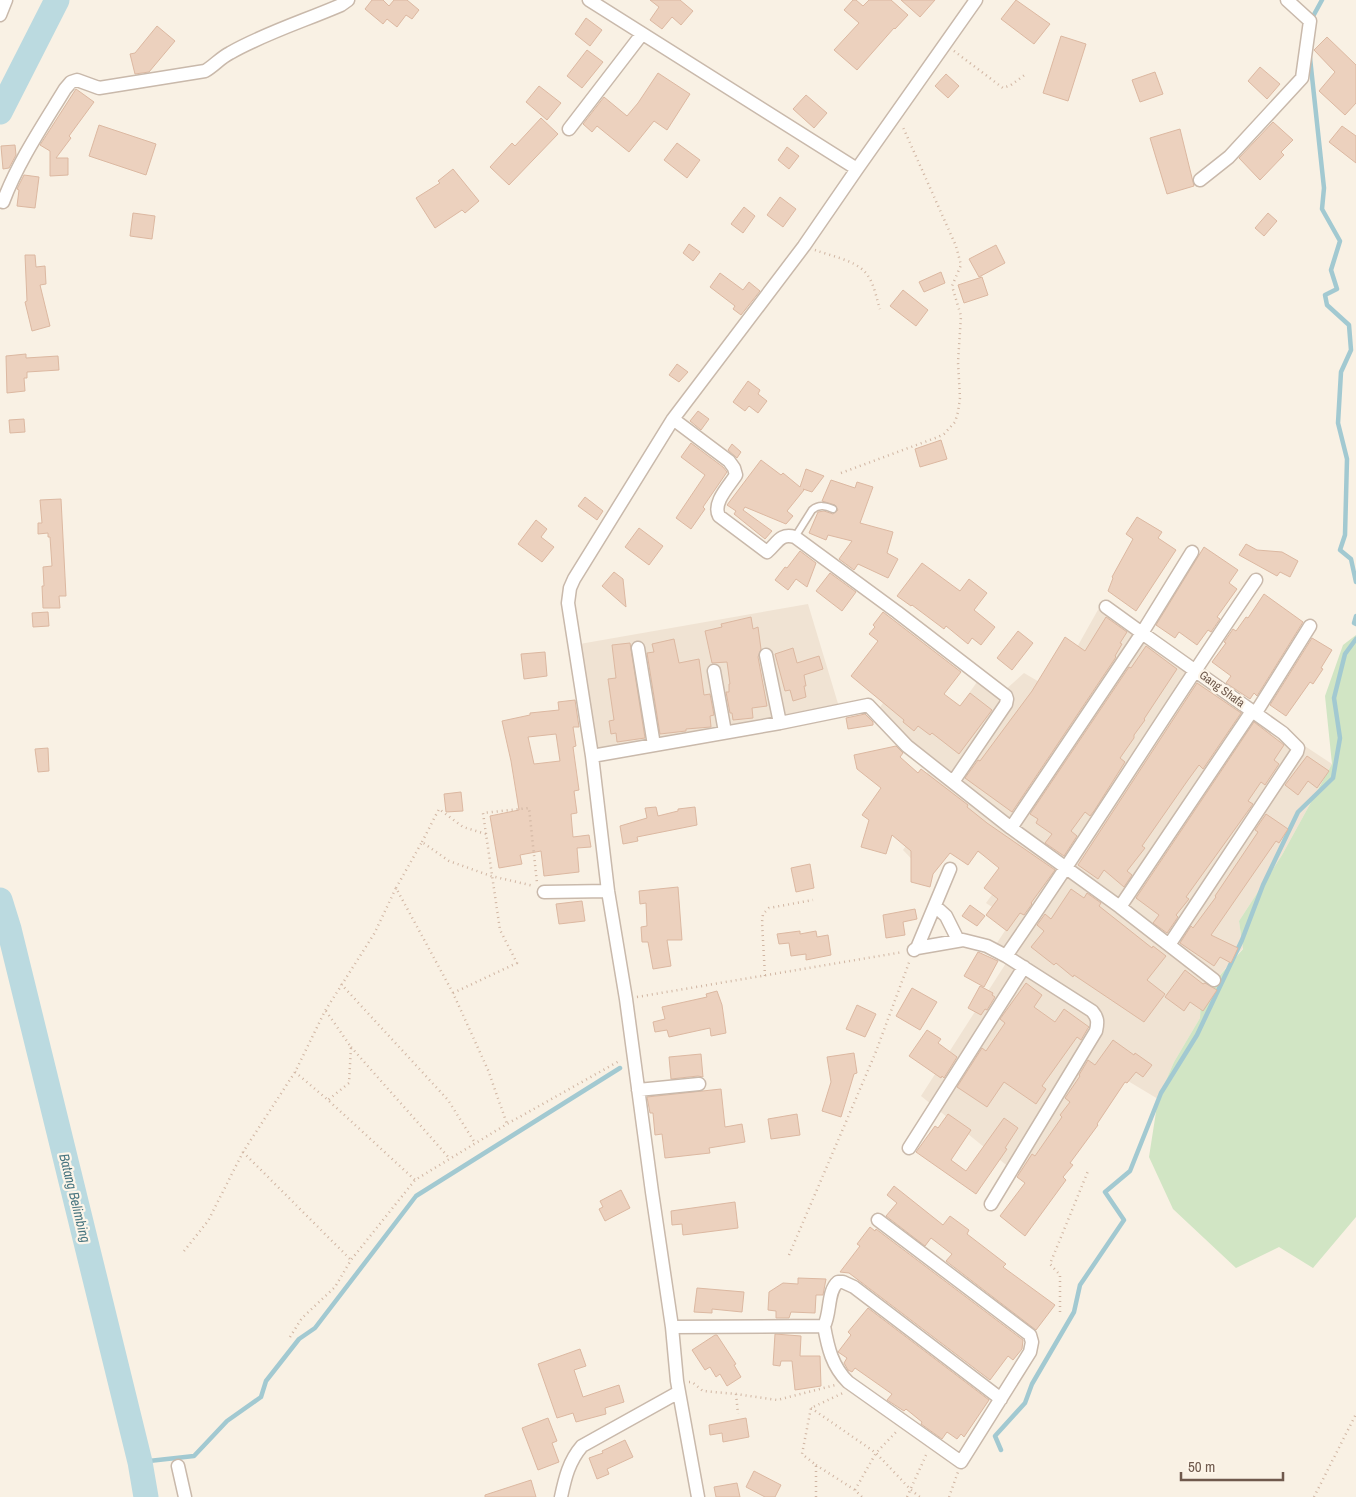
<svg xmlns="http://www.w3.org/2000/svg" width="1356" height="1497" viewBox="0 0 1356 1497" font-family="'Archivo Narrow',sans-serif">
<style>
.residential{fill:#f0e3d3}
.green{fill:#d1e5c4}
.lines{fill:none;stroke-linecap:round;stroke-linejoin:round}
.stream{stroke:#a2c9d1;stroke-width:4.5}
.river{stroke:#bbdae0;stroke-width:25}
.building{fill:#ecd1be;stroke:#dcb8a1;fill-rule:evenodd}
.service-casing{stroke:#c9b9ab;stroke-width:9}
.minor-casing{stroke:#c9b9ab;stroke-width:15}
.path{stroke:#d0b5a2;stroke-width:2.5;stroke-dasharray:1 4;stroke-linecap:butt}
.service{stroke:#fff;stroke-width:6}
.minor{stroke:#fff;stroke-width:12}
.labels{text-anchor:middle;stroke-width:4.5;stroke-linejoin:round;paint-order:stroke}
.street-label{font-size:12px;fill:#6f594c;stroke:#fdf5e9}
.water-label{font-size:14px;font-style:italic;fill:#497680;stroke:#fdf5e9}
</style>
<rect width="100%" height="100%" fill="#f9f1e4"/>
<path class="residential" d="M808 604 839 707 591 750 574 645Z
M1099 608 1152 645 1332 764 1282 855 1239 921 1243 948 1201 997 1200 1018 1174 1062 1158 1099 1118 1075 1036 1189 921 1096 1008 960 993 949 1012 920 986 903 1009 871 958 840 927 875 903 850 923 821 903 803 934 764 877 712 901 676 952 717 982 675 1004 691 1024 673 1053 690Z"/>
<path class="green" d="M1356 635V1217L1313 1268 1279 1247 1236 1268 1173 1209 1149 1157 1158 1099 1174 1062 1200 1018 1201 997 1243 949 1239 921 1282 855 1332 764 1325 696 1343 645Z"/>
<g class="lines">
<path class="stream" d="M1311 20 1322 0
M1310 58 1324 188 1322 209 1340 241 1331 270 1337 289 1325 295 1327 305 1349 325 1351 350 1341 372 1338 423 1347 459 1345 535 1340 550 1351 559 1356 582
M1356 616 1354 623 1356 624
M1001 1450 995 1436 1025 1403 1032 1384 1074 1312 1080 1285 1124 1220 1105 1192 1130 1171 1161 1093 1197 1035 1242 940 1263 885 1298 812 1333 778 1340 738 1334 698 1345 654 1356 639
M140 1462 194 1456 227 1421 261 1397 266 1381 299 1339 315 1328 416 1196 620 1068"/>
<path class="river" d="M0 112 57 0
M0 900 9 929 140 1462 146 1497"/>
</g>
<path class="building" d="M372 0H383L389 6 394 0H407L419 10 412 19 406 15 397 27 387 19 383 24 365 9Z
M650 0H680L693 11 681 25 672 17 662 29 650 20 659 7Z
M853 0H856L863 6 869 0H891L908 15 895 29 894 28 857 70 834 50 859 23 844 10Z
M901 0H935L920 17Z
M1016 0 1050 24 1034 44 1001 19Z
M586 18 602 30 590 46 575 34Z
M157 26 175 41 149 72 135 74 130 54 135 53Z
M1061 36 1086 44 1068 101 1043 93Z
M1327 37 1356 65V103L1345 115 1319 91 1335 72 1314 50Z
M587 50 603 62 582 88 567 76Z
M1260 67 1280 84 1267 99 1248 81Z
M1155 72 1163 94 1140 102 1132 80Z
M658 73 690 94 667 130 654 121 629 152 597 126 592 132 583 124 604 97 627 116 638 103Z
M946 74 959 86 948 98 935 86Z
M539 86 561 103 547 120 526 102Z
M76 89 94 102 69 136 71 138 56 158H68V175L50 176V151L40 145Z
M806 95 827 113 814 128 793 109Z
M541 118 558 134 509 185 490 167 512 143 515 146Z
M1273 122 1293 140 1281 152 1284 155 1260 180 1239 158Z
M99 125 156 144 146 175 89 156Z
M1342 126 1356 136V163L1329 142Z
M1180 129 1194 186 1167 194 1150 138Z
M677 143 700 160 687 178 664 160Z
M15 145 16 155 9 168 3 169 1 146Z
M787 147 799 156 789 169 778 160Z
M453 169 479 201 465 213 462 210 435 228 416 198 440 183 438 181Z
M24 175 39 177 35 208 17 206 19 190 17 189Z
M780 197 796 209 783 227 767 215Z
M744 207 755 216 743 233 731 224Z
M133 213 155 216 152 239 130 236Z
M1268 213 1277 221 1264 236 1255 228Z
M689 244 700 252 693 261 683 253Z
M996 245 1005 263 979 277 969 259Z
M25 255H35L36 267 45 266 46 284 40 285 50 326 32 331 25 302 27 301Z
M941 272 945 283 924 292 919 282Z
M720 273 743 290 749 282 760 291 741 315 733 309 735 306 710 287Z
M982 277 988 295 964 303 958 285Z
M903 290 928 310 916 326 890 306Z
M26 354V358L58 356 59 370 27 372V378H24L25 391 7 393 6 356Z
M677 364 688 372 679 382 669 375Z
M748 381 760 390 758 394 767 401 758 413 749 406 745 411 733 402Z
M698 411 709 419 701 430 690 421Z
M24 419 25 432 10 433 9 420Z
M941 440 947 459 920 467 915 449Z
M691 443 723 467 727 472 703 507 705 509 691 529 676 518 705 475 681 457Z
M732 444 741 452 737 458 728 450Z
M761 460 781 475 783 473 800 487 806 469 824 476 812 492 803 489 804 490 787 511 793 516 786 524 745 507 743 510 772 531 765 539 734 514 736 511 727 505Z
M831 480 855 488 857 482 873 487 860 523 893 532 887 553 898 559 888 578 858 564 854 570 839 559 852 541 828 535 826 540 809 533 818 512 824 511 833 514 838 510 835 505 822 501Z
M585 497 603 511 597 520 578 506Z
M61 499 66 596H59L60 608H43L42 586H44L43 567 52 566 50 537H48V533L38 534V523H42L40 500Z
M1137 517 1162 532 1158 538 1176 550 1136 611 1108 591 1113 578 1112 577 1133 539 1126 534Z
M536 520 547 529 541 537 554 547 542 562 518 544Z
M639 528 663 546 649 565 625 547Z
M1246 544 1257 550 1282 552 1298 561 1290 577 1280 572 1277 576 1239 555Z
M1204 547 1238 570 1229 583 1237 589 1217 617 1220 619 1211 632 1208 630 1197 645 1179 632 1175 638 1156 625Z
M800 551 816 563 807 587 796 579 788 590 775 580 785 567 787 568Z
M922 563 960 591 969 579 987 593 974 610 995 627 981 645 972 638 968 644 946 626 944 629 912 605 911 606 897 596Z
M614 572 623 579 626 607 602 586Z
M830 573 856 592 842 611 816 591Z
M1264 594 1303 622 1257 696 1254 693 1250 699 1226 683 1231 676 1212 662 1226 643 1224 642 1233 629 1236 631 1246 617 1248 618Z
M48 612 49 626 33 627 32 613Z
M883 612 961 672 944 694 960 706 970 693 992 710 959 754 932 733 930 735 918 726 914 731 903 722 904 720 851 676 878 641 869 634 875 627 873 625Z
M751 617 753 629 758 627 761 649 758 657 767 706 752 708 753 718 733 720 732 713H730L726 692H729V684H730L727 662 712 663 705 631 722 627 721 624Z
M1106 617 1127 632 1120 643 1122 644 1115 656 1116 657 1012 812 965 778 978 760 980 761 1032 691 1065 637 1085 651Z
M1018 631 1033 643 1012 670 997 658Z
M1312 638 1332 650 1321 668 1323 669 1313 684 1310 682 1286 716 1270 705Z
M674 639 679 663 699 659 704 695 710 694 714 715 710 716 711 727 686 729V731L660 734 647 653 654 652 652 644Z
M630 643 645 738 617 742 616 733 611 734 609 721 614 720 608 679 616 678 612 645Z
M1146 646 1177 669 1144 719 1145 720 1134 735V738L1120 758 1125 762 1094 811 1090 816 1085 812 1071 831 1077 836 1064 856 1045 843 1052 834 1036 823 1038 819 1030 814 1129 667 1131 668Z
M793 648 797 663 819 656 823 669 804 675 806 686H804L806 697 793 701 790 690 785 691 775 654Z
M545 652 547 676 524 679 521 654Z
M1197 683 1241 713 1203 769 1199 765 1188 780 1142 846 1145 848 1127 871 1132 875 1124 887 1104 870 1098 879 1078 865Z
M575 700 579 727H573L576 746 573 747 579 790 574 791 577 813 571 814 573 837 589 835 591 847 577 848 579 872 544 876 541 851 520 855 522 864 499 868 490 816 519 810 511 761 502 721 530 715V713L559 710 558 702ZM556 734 560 761 534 764 528 737Z
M865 714 873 722V725L848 729 846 718Z
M1254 722 1284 745 1274 760 1279 764 1265 785 1261 782 1248 801 1253 804 1186 897 1189 899 1176 915 1178 917 1167 933 1153 923 1159 915 1136 898Z
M896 746 903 753 900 757 918 773 921 769 968 805 967 807 987 823 1055 870 1031 903 1032 904 1024 915 1020 913 1007 931 986 915 998 899 984 888 999 868 978 851 968 865 950 853 933 874 930 887 911 882V851L892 835 886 854 861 847 869 820 862 815 881 788 857 769 854 755Z
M48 748 49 771 38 772 35 749Z
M1307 756 1329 771 1317 788 1308 781 1298 795 1285 785Z
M461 792 463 811 446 812 444 794Z
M656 807 658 816 678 811V809L695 807 697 825 637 837 638 841 623 844 620 826 647 818 645 808Z
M1266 814 1288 829 1279 843 1276 841 1211 935 1238 948 1231 963 1220 957 1214 966 1180 943 1191 926 1193 928 1216 897 1215 896 1258 832 1255 830Z
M810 864 814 888 796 892 791 868Z
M678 887 682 940H667L671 966 653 969 648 942H642L641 927 647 926 646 903 640 904 639 891Z
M1071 889 1084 898 1087 893 1101 903 1099 906 1152 948 1153 946 1166 956 1147 980 1165 994 1144 1022 1074 975 1073 977 1056 963 1054 965 1031 947 1044 931 1037 925 1045 914 1051 919Z
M582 901 585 921 559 924 556 904Z
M970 905 985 916 977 926 962 916Z
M915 909 917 919 903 922 905 935 886 938 883 915Z
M800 931V934L816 931 817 937 828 935 831 955 806 960V954L791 956 789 943 779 944 777 934Z
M978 952 998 961 984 987 964 976Z
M1185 970 1203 984 1205 983 1217 990 1203 1011 1190 1002 1184 1011 1165 997Z
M1026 983 1042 995 1034 1007 1055 1022 1064 1009 1089 1027 1088 1028 1081 1040 1077 1037 1042 1086 1046 1089 1036 1104 1004 1082 987 1107 957 1087 982 1048 986 1051 1005 1023 1000 1019Z
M980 986 993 993 992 995 995 997 987 1010 985 1009 981 1015 968 1008Z
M912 988 937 1002 920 1030 896 1016Z
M717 991 722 1005 726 1033 711 1036 710 1028 669 1037 667 1030 655 1032 653 1022 665 1019 662 1007 707 997 706 994Z
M857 1005 876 1014 865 1037 846 1029Z
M927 1030 941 1039 938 1043 957 1057 944 1078 942 1076 941 1078 909 1056Z
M1113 1040 1134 1055 1135 1053 1152 1065 1143 1077 1136 1072 1127 1083 1125 1082 1097 1124 1098 1125 1070 1163 1073 1165 1063 1177 1066 1180 1025 1236 1000 1216 1025 1183 1017 1177 1032 1154 1035 1156 1062 1117 1060 1115 1070 1102 1065 1098 1080 1076 1079 1075 1088 1060 1095 1065Z
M854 1053 857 1073 854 1074 841 1117 822 1111 831 1082 827 1057Z
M701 1054 703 1077 698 1076 671 1079 669 1057Z
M721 1089 725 1127 742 1124 745 1142 709 1148 710 1153 665 1158 662 1134 655 1135 653 1113H650L647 1097Z
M797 1114 800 1135 771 1139 768 1119Z
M948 1114 971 1130 951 1160 966 1171 1004 1118 1018 1128 1005 1148 1007 1149 976 1194 916 1152 935 1126 938 1128Z
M894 1186 943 1225 950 1216 969 1230 967 1234 1006 1264 1003 1267 1055 1305 1036 1330 946 1261 952 1254 931 1238 925 1246 886 1216 897 1203 887 1195Z
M621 1190 630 1208 605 1221 599 1209 603 1207 600 1201Z
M735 1202 738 1228 683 1235 682 1224 672 1225 671 1211Z
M870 1227 875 1231 876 1229 1023 1340 1022 1349 1013 1360 1008 1356 990 1380 849 1273 840 1272 860 1246 857 1244Z
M798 1278 826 1279 823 1295H816L815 1313 791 1312 789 1318H776V1311L768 1310 769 1292 783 1283 798 1284Z
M697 1288 744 1292 742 1312 712 1309V1313L694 1312Z
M868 1308 989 1400 964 1437 961 1434 957 1439 947 1432 942 1439 921 1424 922 1422 906 1409 904 1411 887 1400 892 1394 855 1368 852 1372 848 1370 844 1363 847 1358 838 1352 851 1335 848 1332Z
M775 1334 801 1336 800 1356H820L821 1386 795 1390 792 1361H781L780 1366 773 1365Z
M715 1335H717L736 1364 734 1365 741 1377 727 1386 720 1374 716 1377 710 1367 705 1370 692 1350Z
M580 1349 586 1366 574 1370 583 1397 619 1385 624 1402 605 1408 606 1414 576 1422 573 1413 557 1418 538 1364Z
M548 1418 557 1441 552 1443 559 1462 538 1470 522 1428Z
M746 1418 749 1437 723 1442 722 1433 710 1435 709 1425Z
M625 1440 633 1457 607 1469 609 1474 597 1479 589 1458 603 1453 602 1451Z
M754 1471 781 1485 775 1497H765L746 1487Z
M531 1480 536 1497H485V1495Z
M737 1483 740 1497H716L714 1487Z"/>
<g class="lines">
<defs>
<path id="service" d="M795 537 812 510C819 504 826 506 833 509"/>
<path id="minor" d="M589 0 857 169
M0 15 6 0
M569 129 642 34
M1200 180 1229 157 1302 78 1310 21 1287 0
M3 202C18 162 43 125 65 89L71 82 77 80 99 88 205 71C214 66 220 58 230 53 265 33 304 21 341 5L348 0
M673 419 729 461 734 468 736 475C729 486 712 503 719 516L767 552C778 543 779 533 795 537L897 612 1006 696 1007 699 1006 704 953 782
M1106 607 1142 633 1192 552
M638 648 654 745
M766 655 780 723
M714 671 725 732
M1255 714 1310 626
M592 756 780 723 868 705 907 746 1011 828 1120 907 1214 980
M1011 828 1142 633 1283 733 1298 748 1297 752 1169 945
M544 892 608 891
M935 906 946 916 958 940
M1120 907 1252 711
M917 948 950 869
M914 950 917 948 963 940 987 946 1006 956 1092 1011C1098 1018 1098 1022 1096 1031L991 1204
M1006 956C1092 832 1171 704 1256 580
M638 1090 699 1084
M909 1148 1024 967
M824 1326C828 1348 832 1366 848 1382L961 1462 1030 1352 1032 1342 1030 1335 878 1220
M672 1327 824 1326C831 1313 827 1291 838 1282H843L854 1287 1001 1399
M178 1466 185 1497
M561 1497C565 1478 569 1461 582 1446L679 1392
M698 1497 677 1381 672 1327 652 1192 626 999 608 891 592 756 568 603 570 588 574 579 673 419 804 246 857 169 976 0"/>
</defs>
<use href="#service" class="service-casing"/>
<use href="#minor" class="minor-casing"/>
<path class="path" d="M954 51 1003 88 1011 85 1026 74
M815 250C831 256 854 260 865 272 874 282 876 297 880 309
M841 473 938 437 944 434 955 422 958 412 960 398 958 362 961 316 952 286 961 265 956 246 902 125
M486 834 483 813 529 808 537 883
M422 842 439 809 463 827 486 834 500 930 517 963 453 993
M396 888 422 842 449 861 491 876 534 886
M765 976 762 922 763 914 769 908 813 900
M341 984 448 1100 475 1143
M637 997 903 952
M326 1011 351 1047 349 1083 328 1100
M351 1047 450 1159
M295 1072 328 1100 415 1180
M243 1152 351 1260
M184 1251 208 1221 243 1152 295 1072 325 1011 374 934 396 888 453 993 488 1070 507 1124
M789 1255 875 1054 910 960
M1060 1312V1275L1050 1264 1088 1171
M290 1337 302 1318 335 1287 351 1260 415 1180 507 1124 621 1060
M689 1382H692L703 1391 736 1394 777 1400 835 1385
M736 1394 738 1414
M811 1408 876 1453 911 1490 920 1497
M816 1465 855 1490 862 1497
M855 1490 876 1453 897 1431
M816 1497V1465L802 1454 811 1408 843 1393
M907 1497 927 1453
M949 1497 958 1472
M1314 1497 1356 1414"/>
<use href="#service" class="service"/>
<use href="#minor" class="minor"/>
</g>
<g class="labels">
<g class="street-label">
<text transform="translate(1222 689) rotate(36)" y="4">Gang Shafa</text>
</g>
<g class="water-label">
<text transform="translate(75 1198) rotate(76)" y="5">Batang Belimbing</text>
</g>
</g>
<path d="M1181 1472v8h102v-8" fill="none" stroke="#6f594c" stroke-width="2.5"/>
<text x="1188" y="1472" font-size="15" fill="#6f594c" stroke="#fdf5e9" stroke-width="4" paint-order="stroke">50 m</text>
</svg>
